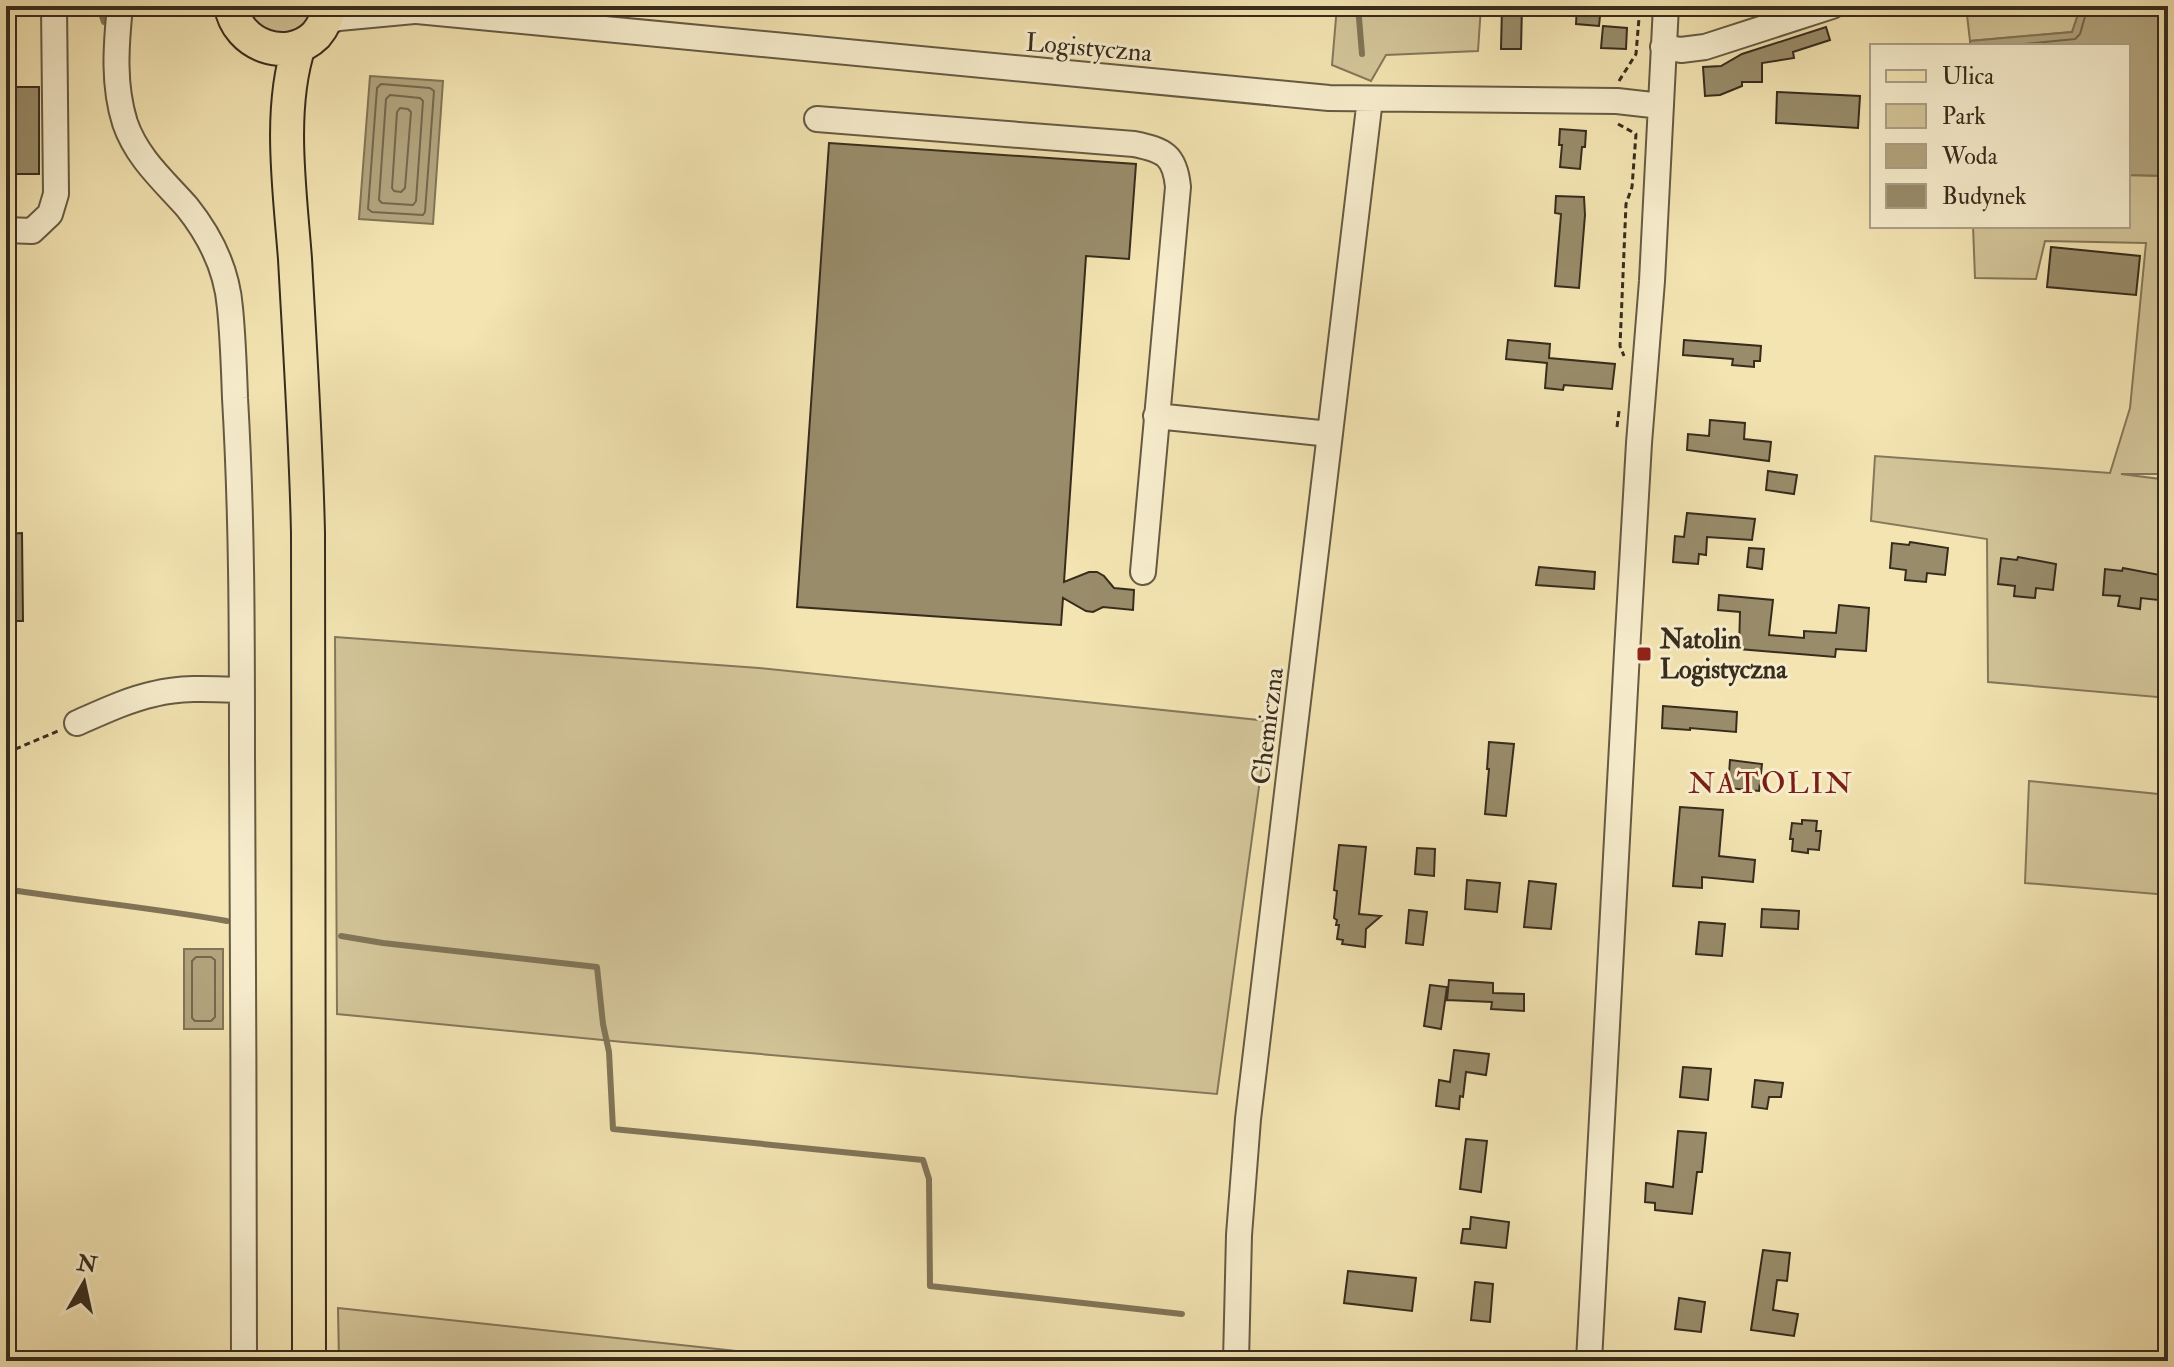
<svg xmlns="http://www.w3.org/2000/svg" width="2174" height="1367" viewBox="0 0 2174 1367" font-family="'IM FELL Double Pica',serif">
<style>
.green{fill:#d3c599;stroke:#85785b;stroke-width:2}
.water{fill:#b3a57f;stroke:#817558;stroke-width:2}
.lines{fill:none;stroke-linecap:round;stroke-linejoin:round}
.shore{stroke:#75684e;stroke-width:2}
.stream{stroke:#817558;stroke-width:6}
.building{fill:#998c6a;stroke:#372c1d;stroke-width:2}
.minor-casing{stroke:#665a42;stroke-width:28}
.major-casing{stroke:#372c1d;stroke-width:36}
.path{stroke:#372c1d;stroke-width:3;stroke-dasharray:6 4;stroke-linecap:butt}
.minor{stroke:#f7edcd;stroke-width:24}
.major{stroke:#f3e4b2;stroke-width:32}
.poi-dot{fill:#8f2418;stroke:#f7edcd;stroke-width:3}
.labels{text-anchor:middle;stroke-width:6;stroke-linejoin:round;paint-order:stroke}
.street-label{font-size:26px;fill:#372c1d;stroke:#f7edcd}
.poi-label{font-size:26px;font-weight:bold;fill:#372c1d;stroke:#f7edcd;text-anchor:start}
.quarter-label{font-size:30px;letter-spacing:2px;fill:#7a1f14;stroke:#f7edcd}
</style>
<rect width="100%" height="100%" fill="#f3e4b2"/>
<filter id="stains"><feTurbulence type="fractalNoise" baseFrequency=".0025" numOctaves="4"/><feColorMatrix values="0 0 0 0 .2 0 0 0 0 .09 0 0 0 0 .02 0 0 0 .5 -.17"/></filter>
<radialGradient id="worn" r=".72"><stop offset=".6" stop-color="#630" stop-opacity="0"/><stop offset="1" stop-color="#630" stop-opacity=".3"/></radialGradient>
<path class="green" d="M242 6H318L316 13 296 34 266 35Z
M1337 6H1481L1478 51 1386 55 1371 81 1332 65Z
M1966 6H2081L2072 32 1970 41Z
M2128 175 2168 176V474H2121L2168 480V698L1988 682 1987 539 1871 521 1875 456 2110 473 2130 408 2146 243 2045 241 2036 279 1975 278 1973 226H2128Z
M335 637 759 668 1268 721 1217 1094 623 1042 337 1014Z
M2029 781 2168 795V895L2025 883Z
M338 1308 830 1361H339Z"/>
<path class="water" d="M2081 6H2168V176L2128 175V46H1970V41L2072 32Z
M370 76 443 81 433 224 359 219Z
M184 949H223V1029H184Z"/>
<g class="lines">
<path class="shore" d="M2003 46 2075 39 2080 34 2088 6
M381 84 430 88 434 91 425 212 423 215 372 212 368 209 377 88Z
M390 95 420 98 423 101 416 201 413 205 382 203 379 200 386 99Z
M400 108 408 109 411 112 405 188 401 192 394 191 392 188 397 112Z
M196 957H211L215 960V1017L211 1021H195L192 1018V961Z"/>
<path class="stream" d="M96 6 101 13 104 22
M1358 6 1362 54
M6 889C80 901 154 908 227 921
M341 936 383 943 597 967 603 1024 609 1052 613 1129 923 1160 929 1179 930 1286 1182 1314"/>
</g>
<path class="building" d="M1502 6H1522L1521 49H1501Z
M1577 6H1601L1599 26 1576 24Z
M1603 26 1627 28 1626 49 1601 48Z
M1826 27 1830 40 1793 52 1794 58 1762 63V82H1742V86L1720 95 1705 96 1703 67 1721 66 1742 54Z
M6 87H39V174H6Z
M1777 92 1860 96 1858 128 1776 123Z
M1560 129 1586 131 1585 147H1582L1580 169 1560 167 1562 145H1559Z
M829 143 1136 164 1129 259 1086 256 1064 582 1089 572H1097L1104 576 1114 588 1134 590 1133 610 1103 607 1093 612 1086 611 1063 598 1061 625 797 607Z
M1556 196 1584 197 1585 215 1579 288 1555 286 1561 214 1555 213Z
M2051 247 2140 256 2136 295 2047 287Z
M1508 340 1550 344 1549 358 1615 364 1612 389 1564 385 1563 390 1545 388 1547 363 1506 359Z
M1684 340 1761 346 1760 361H1754V367L1732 365 1733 359 1683 355Z
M1710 420 1745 423 1744 439 1771 442 1769 461 1687 450 1688 434 1709 436Z
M1768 471 1797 475 1794 494 1766 490Z
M1687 513 1755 519 1752 540 1707 537 1706 555 1699 554 1698 564 1673 562 1675 536 1684 537Z
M22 533 23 621H6V534Z
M1910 542 1948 548 1945 575 1927 573 1926 582 1905 580 1906 570 1890 568 1892 543 1909 545Z
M1749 548 1764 549 1762 569 1747 567Z
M2018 557 2056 564 2053 590 2036 588 2035 598 2014 596 2015 586 1998 584 2001 558 2017 560Z
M1539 567 1595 572 1594 589 1536 585Z
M2123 568 2160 575 2158 600 2141 598 2140 609 2118 606 2120 596 2103 595 2105 569 2122 571Z
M1719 595 1773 600 1769 635 1804 638V631L1836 633 1839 605 1869 608 1866 651 1836 649 1835 657 1739 649 1740 612 1718 610Z
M1663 706 1737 712 1736 732 1690 728V730L1662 728Z
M1489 742 1514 744 1506 816 1485 814 1489 769H1487Z
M1730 760 1762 764 1759 791 1728 788Z
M1680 807 1723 810 1719 856 1755 860 1753 882 1702 877V888L1673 886Z
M1802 820 1817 821 1816 831H1821L1819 850 1808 849V853L1792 851 1793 839H1790L1792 823 1802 824Z
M1339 845 1366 847 1359 914 1381 916 1366 929 1365 947 1342 944 1343 940 1337 939 1339 925H1336L1337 920 1334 918 1337 891 1334 890Z
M1417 848 1435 849 1434 876 1415 874Z
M1467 880 1500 883 1497 912 1465 909Z
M1529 881 1556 884 1551 929 1524 927Z
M1762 909 1799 911 1798 929 1761 927Z
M1409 910 1427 912 1423 945 1406 943Z
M1699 922 1725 924 1722 956 1696 954Z
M1449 980 1493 983V993L1524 994V1011L1491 1009 1492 1002 1447 1000Z
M1430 985 1447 987 1441 1029 1424 1026Z
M1454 1050 1489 1054 1486 1075 1466 1072 1463 1097 1460 1096 1459 1109 1436 1106 1439 1080 1450 1082Z
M1683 1067 1711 1069 1708 1100 1680 1097Z
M1755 1080 1783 1083 1781 1097H1769L1767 1109 1752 1107Z
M1678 1131 1706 1133 1702 1172H1697L1692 1214 1655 1210V1203L1645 1202 1646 1183 1673 1187Z
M1466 1139 1487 1141 1481 1192 1460 1189Z
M1471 1217 1509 1222 1506 1248 1461 1243 1463 1229H1470Z
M1763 1250 1790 1253 1787 1281 1777 1280 1773 1310 1798 1314 1794 1336 1751 1330Z
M1348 1271 1416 1278 1412 1311 1344 1303Z
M1475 1282 1493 1284 1490 1322 1471 1320Z
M1679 1298 1705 1302 1701 1332 1675 1329Z"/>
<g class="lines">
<defs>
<path id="minor" d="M120 6C116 46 113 85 125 123 137 158 164 181 187 207 211 237 227 270 230 308 233 338 234 368 235 398 242 517 242 635 242 754 243 956 244 1159 244 1361
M398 6 417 11 1329 98 1617 101 1661 106
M325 22 339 18 414 11
M1663 47 1681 50 1705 47 1832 6
M817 119 1134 144C1164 150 1175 155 1178 187L1143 572
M6 230 32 231 50 214 56 194 54 6
M1156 416 1330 434
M77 723C102 712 127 700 154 694 182 687 213 689 242 690
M1236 1361 1239 1235 1248 1119 1370 99
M1589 1361 1627 652 1639 443 1652 281 1666 6"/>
<path id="major" d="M231 6C237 45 287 64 316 35 324 26 327 17 330 6
M299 46C278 110 290 192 295 259 300 350 306 441 308 533L309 1361"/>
</defs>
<use href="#minor" class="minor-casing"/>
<use href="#major" class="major-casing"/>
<path class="path" d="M1703 6 1740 11
M1619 81 1636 54 1640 6
M1618 124 1636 134 1632 187 1626 204 1620 346 1624 356
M1617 427 1619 411
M6 753 58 731"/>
<use href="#minor" class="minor"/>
<use href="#major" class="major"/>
</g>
<rect class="poi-dot" x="1636" y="646" width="16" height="16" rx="4"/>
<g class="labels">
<g class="street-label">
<text transform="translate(1089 47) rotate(5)" y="9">Logistyczna</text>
<text transform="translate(1267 726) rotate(-83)" y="9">Chemiczna</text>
</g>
<g class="poi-label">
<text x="1660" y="648">Natolin<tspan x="1660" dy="30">Logistyczna</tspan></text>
</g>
<g class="quarter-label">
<text x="1771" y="793">NATOLIN</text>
</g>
</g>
<rect width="2174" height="1367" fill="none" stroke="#f3e4b2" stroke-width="32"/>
<rect x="8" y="8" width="2158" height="1351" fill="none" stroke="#372c1d" stroke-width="4"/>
<rect x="16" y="16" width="2142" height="1335" fill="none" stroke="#372c1d" stroke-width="2"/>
<rect x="1870" y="44" width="260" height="184" fill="#f7edcd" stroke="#aaa087" stroke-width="2"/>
<rect x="1886" y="70" width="40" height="12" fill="#f3e4b2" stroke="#aaa087" stroke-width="2"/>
<text x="1942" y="84" font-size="24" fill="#372c1d">Ulica</text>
<rect x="1886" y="104" width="40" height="24" fill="#d3c599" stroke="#aaa087" stroke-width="2"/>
<text x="1942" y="124" font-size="24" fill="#372c1d">Park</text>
<rect x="1886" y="144" width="40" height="24" fill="#b3a57f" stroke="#aaa087" stroke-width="2"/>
<text x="1942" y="164" font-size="24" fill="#372c1d">Woda</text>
<rect x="1886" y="184" width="40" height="24" fill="#998c6a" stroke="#aaa087" stroke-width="2"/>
<text x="1942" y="204" font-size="24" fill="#372c1d">Budynek</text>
<g transform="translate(84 1283) rotate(9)" stroke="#f7edcd" stroke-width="6" paint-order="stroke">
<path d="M0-6L14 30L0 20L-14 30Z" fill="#372c1d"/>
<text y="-12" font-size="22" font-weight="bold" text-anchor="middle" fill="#372c1d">N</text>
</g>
<rect width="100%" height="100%" filter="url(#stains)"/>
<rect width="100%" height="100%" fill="url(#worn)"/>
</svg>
